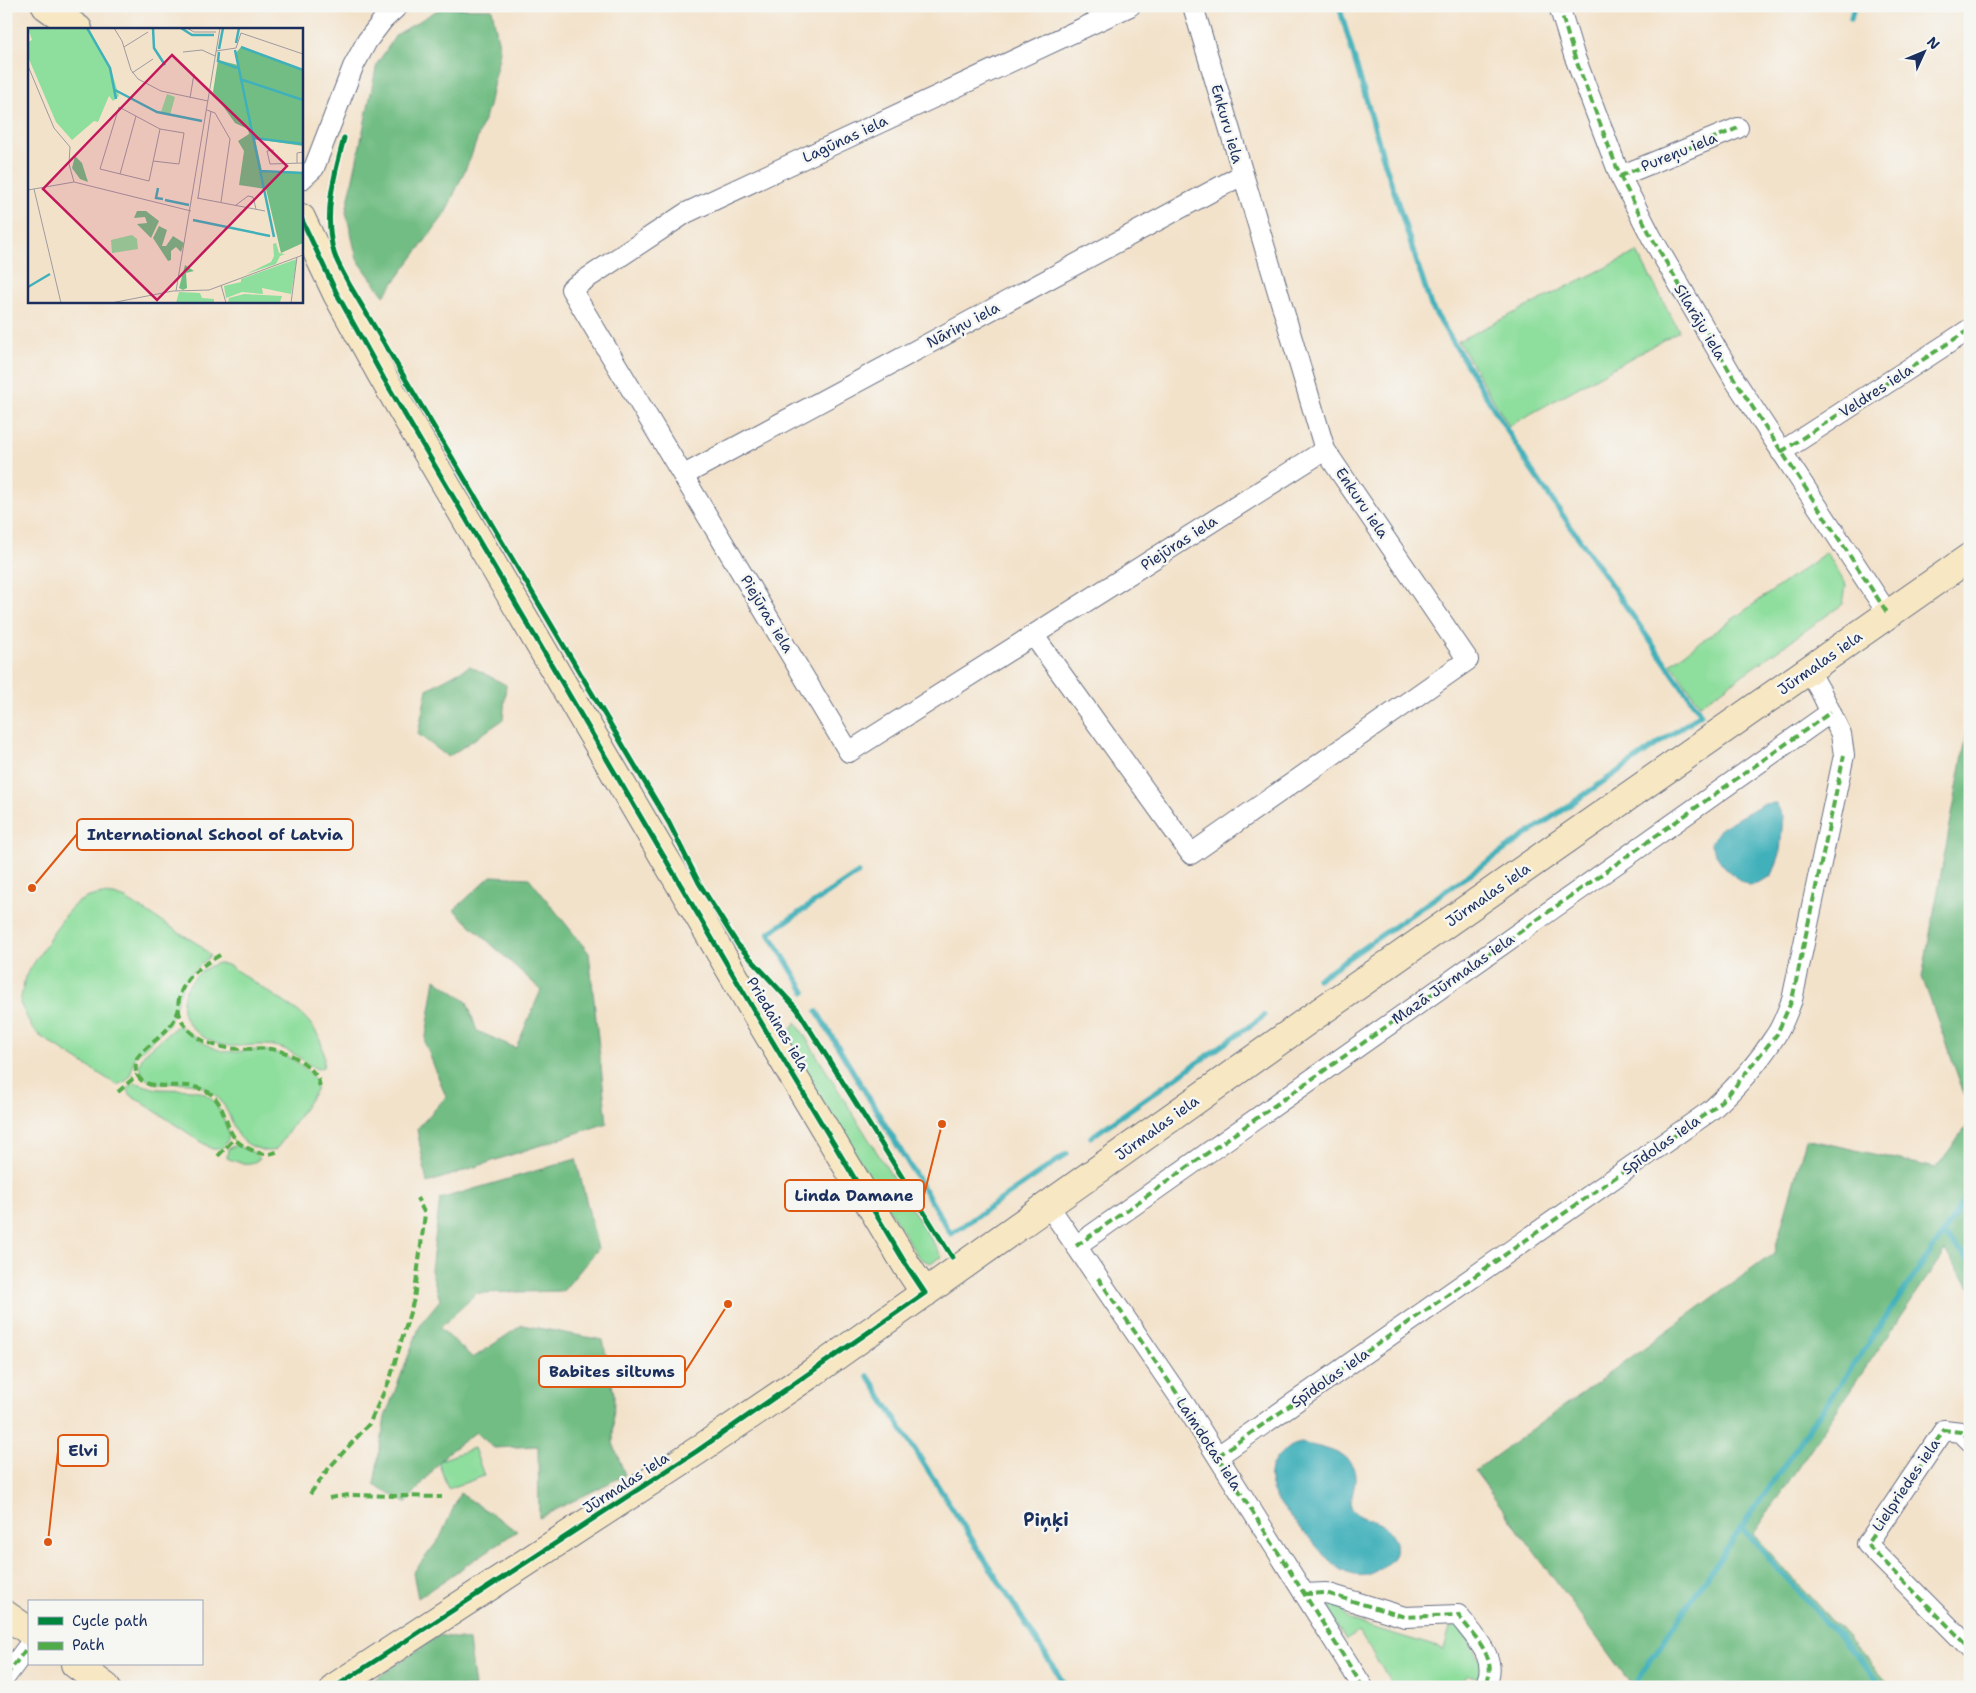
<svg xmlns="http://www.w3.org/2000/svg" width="1976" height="1693" viewBox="0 0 1976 1693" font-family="'Shantell Sans',sans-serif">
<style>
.green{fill:#8ede9d;stroke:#54867e}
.forest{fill:#72bd84;stroke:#467671}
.water{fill:#40b0ba;stroke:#2e708c}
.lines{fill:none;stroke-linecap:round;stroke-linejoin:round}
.stream{stroke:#40b0ba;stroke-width:5.5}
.street-casing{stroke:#676e84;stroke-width:22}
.secondary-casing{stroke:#676e84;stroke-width:30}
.street{stroke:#fff;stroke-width:20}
.secondary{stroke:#f7e8c3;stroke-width:28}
.quiet{stroke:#52ab49;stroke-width:4;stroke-dasharray:8 4;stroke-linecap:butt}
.cycleway-casing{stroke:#f6f6f2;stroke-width:8}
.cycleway{stroke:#00873e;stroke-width:5}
.labels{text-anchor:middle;stroke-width:5;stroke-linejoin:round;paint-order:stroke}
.street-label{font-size:15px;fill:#1b2f5e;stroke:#f6f6f2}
.quarter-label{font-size:18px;font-weight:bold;fill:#1b2f5e;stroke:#f6f6f2}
.inset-river{fill:none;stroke:#40b0ba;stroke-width:2.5}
.inset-road{fill:none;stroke:#9d9a9f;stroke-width:1}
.view{fill:#c2185b;fill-opacity:0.15;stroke:#c2185b;stroke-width:2.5}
.inset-edge{fill:none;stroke:#1b2f5e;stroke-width:2.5}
.leader{fill:none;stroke:#de5710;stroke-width:2}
.callout-dot{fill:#de5710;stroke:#f6f6f2;stroke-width:2}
.callout{fill:#f6f6f2;stroke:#de5710;stroke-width:2}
.callout-label{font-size:16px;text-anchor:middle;font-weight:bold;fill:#1b2f5e}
</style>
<rect width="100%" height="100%" fill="#f6f6f2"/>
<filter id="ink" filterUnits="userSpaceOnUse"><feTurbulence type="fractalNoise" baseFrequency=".02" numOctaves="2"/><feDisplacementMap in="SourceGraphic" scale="10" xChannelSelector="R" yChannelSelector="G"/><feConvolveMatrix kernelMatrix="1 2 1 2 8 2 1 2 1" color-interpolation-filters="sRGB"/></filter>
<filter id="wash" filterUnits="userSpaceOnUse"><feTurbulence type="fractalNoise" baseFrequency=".0096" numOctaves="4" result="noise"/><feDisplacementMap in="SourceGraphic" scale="20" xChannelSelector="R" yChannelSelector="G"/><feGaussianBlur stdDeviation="1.12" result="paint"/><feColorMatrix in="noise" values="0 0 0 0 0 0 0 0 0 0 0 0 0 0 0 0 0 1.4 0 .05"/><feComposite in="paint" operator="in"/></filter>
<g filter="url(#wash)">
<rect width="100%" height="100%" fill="#f3e2ca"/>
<path class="green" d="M1637 252 1679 331 1509 426 1458 341Z
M1827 552 1846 586 1843 604 1700 705 1671 663Z
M102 894 114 895 126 899 201 946 210 956 191 973 183 984 169 1024 135 1057 130 1076 126 1081 117 1085 40 1036 32 1028 20 1003 25 977 65 915 76 903 89 897Z
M218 963 228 965 299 1012C315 1026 327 1045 323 1067L317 1069C303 1062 294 1051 278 1047 264 1043 251 1046 236 1046 218 1047 197 1037 187 1021 182 1013 181 1002 185 992 191 978 203 968 218 963Z
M796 1022 942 1257 930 1263 919 1258 909 1242 790 1047V1031Z
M177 1026H180C195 1036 205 1047 223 1051 233 1053 244 1051 254 1050 274 1050 292 1056 307 1070 313 1076 317 1081 316 1090L281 1143 275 1150C269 1152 265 1151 259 1149 228 1140 236 1113 215 1095 209 1090 201 1085 194 1084 173 1078 147 1096 139 1065L144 1054Z
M135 1083C143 1084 150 1088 158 1089 193 1091 211 1082 226 1125 230 1135 230 1140 221 1149H212L128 1093V1087Z
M235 1145 255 1153 260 1158C251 1167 238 1163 227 1158L228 1149Z
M474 1448 484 1476 448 1489 438 1461Z
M1331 1604 1339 1606 1351 1621 1444 1649 1451 1625 1461 1628 1483 1663 1482 1678 1467 1675 1458 1687H1394L1359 1632 1346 1640 1327 1610Z"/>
<path class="forest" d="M441 8 492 9 500 51 489 106 470 159 445 214 384 296 357 259 346 212 377 64 396 35Z
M470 666 506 685 503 720 448 757 418 734 427 689Z
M1970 717V1110L1922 977Z
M491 876 529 878 589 953 607 1123 427 1183 417 1129 446 1097 425 1043 435 979 467 1002 477 1031 516 1048 541 990 454 910Z
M1970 1122V1287L1945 1251 1753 1534 1892 1687H1636L1625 1676 1475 1471 1774 1253 1806 1139 1936 1168Z
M576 1159 598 1249 563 1291 477 1293 440 1328 473 1358 522 1325 603 1340 614 1394 613 1443 625 1475 539 1518 538 1446 494 1448 476 1432 447 1453 406 1503 374 1485 385 1417 421 1323 440 1300 431 1270 440 1199Z
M460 1493 517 1531 418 1598 413 1573 440 1538Z
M439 1635 469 1641 475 1687H364Z"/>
<path class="water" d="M1776 803 1783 816 1780 854 1772 876 1750 886C1730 876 1719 863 1710 843L1722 827 1763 804Z
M1301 1443C1319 1447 1357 1452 1355 1478 1355 1488 1350 1499 1351 1509 1363 1522 1381 1519 1389 1531 1396 1540 1398 1550 1392 1559 1388 1563 1384 1566 1380 1569 1348 1591 1323 1553 1304 1532 1291 1517 1273 1500 1270 1481 1267 1463 1284 1446 1301 1443Z"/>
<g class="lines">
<path class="stream" d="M1851 19 1854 6
M1318 979 1701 714 1532 471 1431 306 1383 157 1339 6
M805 992 769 933 858 873
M817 1012 951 1234 1067 1154
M1091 1137 1264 1016
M1943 1234 1970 1260
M868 1376 1066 1687
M1741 1527 1884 1687
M1632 1687 1943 1234 1970 1191"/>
</g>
</g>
<g filter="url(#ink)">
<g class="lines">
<defs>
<path id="street" d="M1130 6 686 213 571 289 849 752 1325 450
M1559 6 1574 55 1620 176 1652 238 1736 382 1888 614
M1620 176 1738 128
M301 180 314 168 353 67 367 41 383 20 398 6
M1781 452 1970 329
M684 475 1242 175
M1034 636 1191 854 1468 660 1325 450 1193 6
M1048 1205 1187 1408 1363 1687
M1076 1246 1831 712
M1970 1441 1961 1432 1944 1430 1867 1544 1970 1648
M1218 1456 1710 1111C1735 1089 1758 1063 1776 1035 1783 1025 1787 1012 1792 1000L1844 755 1841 734 1821 692 1809 671
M1304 1594 1326 1593 1405 1617 1458 1615C1473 1635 1502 1661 1484 1687
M6 1676 29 1645"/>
<path id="secondary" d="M46 6 78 29
M301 218 337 294 384 379 765 1029 907 1266 925 1293
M6 1615 29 1631
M75 1664 106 1687
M335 1687 697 1451 812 1373 1307 1021 1970 557"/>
</defs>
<use href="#street" class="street-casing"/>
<use href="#secondary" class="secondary-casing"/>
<use href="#street" class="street"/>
<use href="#secondary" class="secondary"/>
<path class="quiet" d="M1559 6 1574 55 1620 176 1652 238 1736 382 1888 614
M1620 176 1738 128
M1781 452 1970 329
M220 955C208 962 195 970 187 981 167 1009 184 1036 214 1045 250 1056 270 1037 305 1064 314 1072 319 1077 320 1089
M179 1008C173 1032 151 1040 137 1058 128 1094 169 1084 189 1086 196 1087 202 1089 208 1092 226 1103 224 1127 237 1141 242 1146 248 1148 254 1151 263 1155 270 1155 279 1151
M118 1092 137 1075
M218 1156 235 1138
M1076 1246 1831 712
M1098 1278 1187 1408 1363 1687
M1970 1441 1961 1432 1944 1430 1867 1544 1970 1648
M1218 1456 1710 1111 1728 1095 1777 1034 1792 1000 1844 755
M310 1494 329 1468 369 1424 390 1379 414 1299 425 1214 417 1198
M329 1498 349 1495 442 1497
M1304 1594 1326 1593 1405 1617 1458 1615C1473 1635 1502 1661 1484 1687
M6 1676 29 1645"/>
<defs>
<path id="cycleway" d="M344 138C334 176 323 214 334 253 337 263 344 274 349 284L669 823 699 883 738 945 797 1009 952 1257
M301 218 337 294 384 379 765 1029 907 1266 925 1293 697 1451 335 1687"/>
</defs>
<use href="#cycleway" class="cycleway-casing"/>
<use href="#cycleway" class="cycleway"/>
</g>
</g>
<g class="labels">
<g class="street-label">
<text transform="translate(1227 124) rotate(74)" y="5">Enkuru iela</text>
<text transform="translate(845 139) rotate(-25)" y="5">Lagūnas iela</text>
<text transform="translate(1679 152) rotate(-22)" y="5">Pureņu iela</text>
<text transform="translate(1700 322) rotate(59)" y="5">Silarāju iela</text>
<text transform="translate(963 325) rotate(-28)" y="5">Nāriņu iela</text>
<text transform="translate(1876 391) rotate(-33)" y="5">Veldres iela</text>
<text transform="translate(1362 503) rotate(56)" y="5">Enkuru iela</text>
<text transform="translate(1179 543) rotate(-33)" y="5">Piejūras iela</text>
<text transform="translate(767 614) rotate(59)" y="5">Piejūras iela</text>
<text transform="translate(1820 663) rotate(-35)" y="5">Jūrmalas iela</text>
<text transform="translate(1488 895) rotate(-35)" y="5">Jūrmalas iela</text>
<text transform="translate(1453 979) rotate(-35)" y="5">Mazā Jūrmalas iela</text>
<text transform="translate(778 1024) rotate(59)" y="5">Priedaines iela</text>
<text transform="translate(1157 1128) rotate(-36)" y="5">Jūrmalas iela</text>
<text transform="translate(1661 1145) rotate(-35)" y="5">Spīdolas iela</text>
<text transform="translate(1330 1378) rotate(-35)" y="5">Spīdolas iela</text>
<text transform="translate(1209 1444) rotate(57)" y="5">Laimdotas iela</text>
<text transform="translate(626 1483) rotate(-33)" y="5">Jūrmalas iela</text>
<text transform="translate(1906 1485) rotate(-56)" y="5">Lielpriedes iela</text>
</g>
<g class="quarter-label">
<text x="1046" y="1526">Piņķi</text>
</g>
</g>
<g transform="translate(28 28)">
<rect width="275" height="275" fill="#f3e2ca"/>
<path d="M0 0H61L83 41 91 68 85 73 81 68 70 94 66 93 44 112 28 94 0 29V14L4 12ZM139 66 147 69 142 87 133 84ZM104 207 109 211 110 221 84 225 83 212ZM248 215 251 225 257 226 252 228 248 236 218 246 243 234 246 228 245 216ZM269 231 263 266 234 260 235 266 214 264 198 270 196 258 213 254V251ZM151 264 172 265 174 270 186 271V274L148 275ZM216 266 254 268 252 274 256 275H200L201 270Z" fill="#8ede9d"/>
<path d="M213 19 275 42V118L227 111 234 143 275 144V215L253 225 238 161 211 157 216 123 210 113 221 106 220 101 207 95 185 64 190 32 210 37 208 25ZM47 128 54 135 60 154 52 151 44 140ZM109 183H118L131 193 123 210 109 196 119 195 117 189 106 190ZM131 198 139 202 134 218H138L145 208 156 215 153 224 148 219 143 223V232L140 233 125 210ZM157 237 166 243 158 245 159 260 155 262 151 260Z" fill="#72bd84"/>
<path class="inset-river" d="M59 0 82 40 88 71M125 0 126 20 137 37M153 0 164 7H186M208 15 211 0M213 19 275 42M191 21 195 0M207 22 246 209M191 24 190 33 209 40M212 51 275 72M87 62 129 84 174 93M226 110 275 116M233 143 275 145M130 160 128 170 135 171M137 172 161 177M165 192 242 208M0 259 22 246"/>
<path class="inset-road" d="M86 0 94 13 103 42 110 51 133 63 180 73M159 0 166 4H188M96 19 120 4M188 23 208 20 213 5 275 26M155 24 174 22 187 28M0 38 26 100 42 119 41 136 46 154M104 45 125 31M162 70 166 46M179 82 187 85 202 111 193 174M246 122 239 123 242 136 275 135M125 133 151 136 156 105 132 101 91 79 72 141 121 153 132 101M269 135V125L275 124M92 146 108 88M6 161 33 275M0 162 46 154 163 183M169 170 237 183M170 170 183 83M208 177 220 168 225 169 228 181M193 257 198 275M148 263 192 0M83 275 145 263 181 262 275 227M263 275 269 229"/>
<path class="view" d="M144 27 259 138 129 272 15 161Z"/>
<rect width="275" height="275" class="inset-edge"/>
</g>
<path class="leader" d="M32 888L77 834M942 1124L924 1195M728 1304L685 1372M48 1542L58 1451"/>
<g class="callout-dot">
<circle cx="32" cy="888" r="5"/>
<circle cx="942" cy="1124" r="5"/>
<circle cx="728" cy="1304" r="5"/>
<circle cx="48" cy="1542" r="5"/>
</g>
<g class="callout">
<rect x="77" y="819" width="276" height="31" rx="5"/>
<rect x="785" y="1180" width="139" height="31" rx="5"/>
<rect x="539" y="1356" width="146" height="31" rx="5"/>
<rect x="58" y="1435" width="50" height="31" rx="5"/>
</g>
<g class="callout-label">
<text x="215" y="840">International School of Latvia</text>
<text x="854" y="1201">Linda Damane</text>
<text x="612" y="1377">Babites siltums</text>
<text x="83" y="1456">Elvi</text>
</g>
<rect width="1976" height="1693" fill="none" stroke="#f6f6f2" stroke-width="25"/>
<rect x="28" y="1600" width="175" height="65" fill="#f6f6f2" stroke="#9ea6b7"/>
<rect x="38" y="1617" width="25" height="8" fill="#00873e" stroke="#9ea6b7"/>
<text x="72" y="1626" font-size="15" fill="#1b2f5e">Cycle path</text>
<rect x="38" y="1642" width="25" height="8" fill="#52ab49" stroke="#9ea6b7"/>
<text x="72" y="1650" font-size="15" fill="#1b2f5e">Path</text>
<g transform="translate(1924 52) rotate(46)" stroke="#f6f6f2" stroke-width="4" paint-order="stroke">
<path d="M0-4L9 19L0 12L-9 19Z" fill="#1b2f5e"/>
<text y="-8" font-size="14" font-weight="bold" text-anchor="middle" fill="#1b2f5e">N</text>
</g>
</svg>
